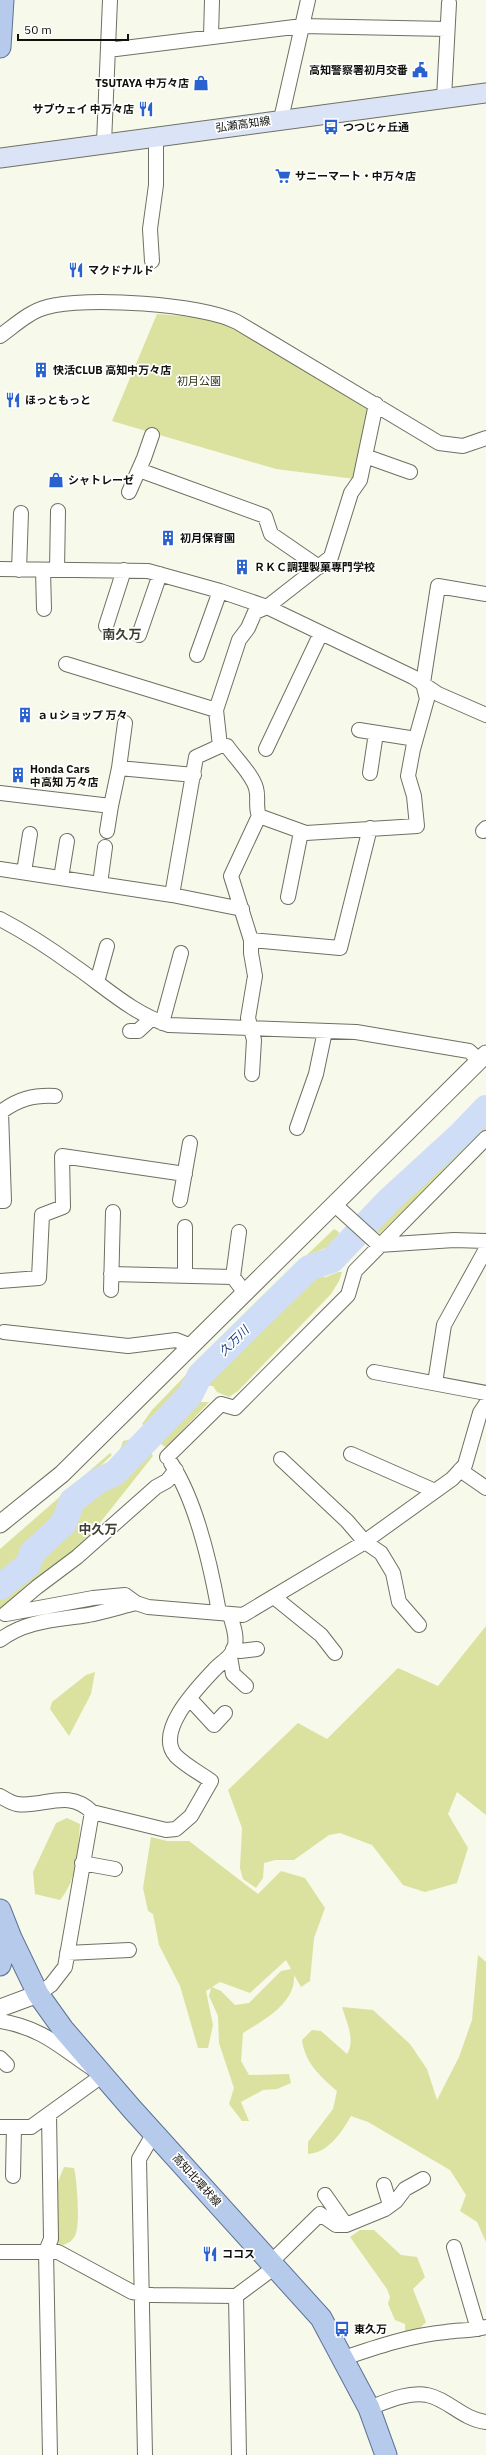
<svg xmlns="http://www.w3.org/2000/svg" width="486" height="2455" viewBox="0 0 486 2455" font-family="'IBM Plex Sans','Noto Sans JP',sans-serif">
<style>
.green{fill:#dbe29f;fill-rule:evenodd}
.lines{fill:none;stroke-linecap:round;stroke-linejoin:round}
.river{stroke:#cfddf6;stroke-width:26}
.minor-casing{stroke:#6e7062;stroke-width:16}
.tertiary-casing{stroke:#6e7062;stroke-width:19}
.secondary-casing{stroke:#6e7062;stroke-width:21}
.primary-casing{stroke:#5d7295;stroke-width:23}
.minor{stroke:#fff;stroke-width:14}
.tertiary{stroke:#fff;stroke-width:17}
.secondary{stroke:#dbe4f6;stroke-width:19}
.primary{stroke:#b6caec;stroke-width:21}
.labels{text-anchor:middle;stroke-width:3.5;stroke-linejoin:round;paint-order:stroke}
.poi-label{font-size:11px;font-weight:bold;fill:#10110b;stroke:#fff;text-anchor:start}
.street-label{font-size:11px;fill:#10110b;stroke:#fff}
.park-label{font-size:11px;fill:#323415;stroke:#fff}
.water-label{font-size:12px;font-style:italic;fill:#193c80;stroke:#fff}
.quarter-label{font-size:13px;font-weight:bold;fill:#3e3f33;stroke:#fff}
</style>
<rect width="100%" height="100%" fill="#f7f9ea"/>
<path class="green" d="M157 314 207 318 227 324 362 403 370 413 355 479 276 469 112 421Z
M486 1119V1130L380 1234 373 1228 386 1216 389 1206 413 1188Z
M334 1229 339 1232 338 1238 329 1247 320 1250 195 1375C182 1396 166 1412 145 1426L142 1424 152 1410 240 1319Z
M338 1272H342L339 1281 331 1294 238 1391 229 1397 217 1392 213 1386H202L207 1375 308 1276 326 1277Z
M199 1402H209L171 1443 165 1447 161 1444C161 1428 184 1405 199 1402Z
M132 1439 136 1441 137 1446 116 1468H114L123 1441Z
M150 1451 153 1456 84 1543 0 1609V1594L31 1567 35 1556 69 1525 77 1504 89 1496 99 1492 121 1472 129 1470 141 1455Z
M110 1453 112 1455 66 1499 60 1523 19 1560 17 1565 22 1564 21 1567 0 1583V1549Z
M486 1626V1815L457 1792 448 1814 468 1848 457 1883 425 1892 403 1885 372 1845 340 1833 329 1835 294 1860H275L264 1863 263 1878 256 1888 243 1879 240 1868 242 1828 228 1790 298 1723 327 1739 398 1668 438 1686Z
M95 1672 91 1694 69 1736 50 1709 52 1702 86 1675Z
M67 1818 80 1824C78 1849 77 1881 60 1900L35 1894 33 1872 56 1823Z
M151 1837 167 1841H189L258 1894 281 1871 305 1878 325 1908 314 1938 310 1981 301 1987 294 1975C296 2003 264 2020 243 2033L241 2061 249 2075 289 2074 291 2083 277 2089 263 2090 241 2102 249 2121H242L229 2104 234 2088 219 2043 218 2016 209 1996 211 1988 206 1991 213 2025 208 2048H198L180 1986 159 1945 153 1914 148 1911 143 1888ZM286 1960 291 1969 281 1971 249 2003 235 2005 221 1991 212 1987 220 1982 250 1993Z
M478 1955 486 1962V2242L477 2222 460 2211 466 2195 450 2170 368 2122 351 2116C342 2132 328 2153 308 2154V2142L333 2109 337 2091C320 2076 305 2063 302 2040L312 2030 321 2031 347 2054C356 2040 346 2021 342 2007L373 2010 410 2044 427 2069 437 2100 459 2057 472 2020Z
M64 2167 74 2168C77 2179 80 2222 76 2233 74 2240 69 2243 63 2245L57 2243 55 2189Z
M360 2230H374L401 2255 417 2257 425 2277 413 2289 426 2322 417 2331 405 2334V2324L395 2320 388 2304 390 2297 387 2289 350 2237Z"/>
<g class="lines">
<path class="river" d="M0 1587 28 1565 32 1553 64 1523 72 1501 98 1481 115 1473 190 1395 200 1375 256 1320 309 1268 332 1260 389 1200 461 1134 486 1108"/>
<defs>
<path id="minor" d="M211 36 212 0
M108 50 302 26 447 29
M444 98 449 3
M281 119 308 0
M104 143 110 0
M152 261 150 229 156 185V137
M0 336C14 326 30 311 47 307 84 296 204 304 237 322L439 443 463 446 486 438
M365 456 410 472
M139 470 265 516 271 534 319 567
M129 492 144 458 152 435
M0 569 148 571 220 591 267 607 413 677 438 694 486 715
M19 570 21 513
M43 570 44 609
M57 570 58 511
M106 626 124 570
M139 635 160 574
M197 655 220 591
M66 664 216 710
M359 730 416 739
M220 746H227C236 759 252 774 256 788 259 798 255 806 259 816
M266 749 321 633
M119 768 125 723
M370 773 376 733
M0 793 111 806 119 768 194 775
M107 831 111 806
M483 831 486 828
M0 869 172 895 242 909
M24 872 30 834
M61 878 67 841
M100 884 105 847
M172 895 196 757 220 746 216 710 239 640 248 628 255 612 267 607 331 557 351 493 360 480 376 404
M288 897 301 832
M0 919C25 932 51 949 73 965 104 986 133 1014 169 1025L356 1032 469 1051 479 1060
M251 940 340 948 370 828
M97 982 107 946
M162 1023 181 953
M130 1031H138L151 1019
M252 1074 254 1040 248 1018 255 976 251 953V940L231 876 259 816 306 833 417 826 414 796 408 776 413 749 427 699 423 683 438 586 486 594
M297 1128 316 1074 325 1031
M180 1200 190 1143
M0 1201H4L1 1112C18 1099 33 1095 55 1096
M334 1204 379 1245 454 1240 486 1241
M185 1227V1276
M111 1274 233 1277 245 1293
M233 1277 239 1232
M0 1281 39 1278 42 1215 63 1207 62 1156 185 1174
M111 1290 113 1212
M4 1332 128 1346 176 1340 191 1346
M374 1372 486 1393
M435 1383 444 1325 486 1249
M351 1454 435 1491
M167 1457 221 1404 235 1408 348 1295 355 1271 486 1138
M281 1459 347 1521 365 1542 381 1553 393 1573 399 1602 419 1625
M171 1463C196 1501 211 1567 219 1612
M460 1470 486 1488
M274 1597 321 1635 335 1653
M5 1614 37 1587 77 1557 156 1487 167 1481 176 1470
M6 1614 93 1598 125 1595 136 1603 148 1607 243 1615 360 1545 452 1479 465 1465 480 1413 486 1404
M0 1640C26 1620 57 1620 88 1615 104 1612 120 1607 136 1603
M233 1649 240 1651 257 1649
M230 1657 233 1674 246 1686
M190 1699 214 1725 225 1713
M0 1796C5 1799 11 1803 17 1804 43 1808 68 1788 92 1812L166 1830 176 1829 191 1816 211 1781C200 1773 186 1766 176 1756 154 1732 198 1687 214 1670 222 1661 232 1658 235 1645 237 1635 233 1625 230 1615
M82 1863 115 1869
M67 1953 129 1950
M38 1994 51 1985 65 1967 92 1812
M0 2021C48 2029 64 2052 103 2075L31 2127H0
M0 2058 7 2065
M49 2114 51 2239 46 2251 50 2455
M13 2176 14 2127
M384 2185 390 2205
M325 2195 346 2225
M454 2247 478 2329
M0 2252H58L132 2292 152 2295 236 2296 275 2267
M271 2262 320 2214 336 2225H346L385 2209 396 2201 405 2189 423 2179
M236 2296 239 2455
M344 2358C376 2347 412 2335 446 2332 460 2330 472 2331 486 2327
M369 2408C385 2402 409 2391 427 2395 448 2399 462 2419 486 2422
M145 2455 139 2159 154 2133"/>
<path id="tertiary" d="M0 1524 62 1474 486 1054
M0 2008 38 1994"/>
<path id="secondary" d="M0 158 486 93"/>
<path id="primary" d="M0 47 3 0
M0 1910 11 1938 38 1994 63 2029 132 2109 321 2318 369 2408 386 2455
M0 1965 3 1954 2 1926"/>
</defs>
<use href="#minor" class="minor-casing"/>
<use href="#tertiary" class="tertiary-casing"/>
<use href="#secondary" class="secondary-casing"/>
<use href="#primary" class="primary-casing"/>
<use href="#minor" class="minor"/>
<use href="#tertiary" class="tertiary"/>
<use href="#secondary" class="secondary"/>
<use href="#primary" class="primary"/>
</g>
<defs>
<symbol id="civic-bare" viewBox="-9 -9 18 18"><path d="M-.6-6.5H3V-4.5H.6V-3L4-1V1h2V6H-6V1h2V-1L-.6-3ZM-1.2 2.5V6h2.4V2.5Z" fill="#2961ce" stroke="#fff" stroke-width="2.5" paint-order="stroke"/></symbol>
<symbol id="shop-bare" viewBox="-9 -9 18 18"><path d="M-5-2.5h2.3a2.7 3.5 0 0 1 5.4 0H5L5.5 6h-11ZM-1.5-2.5h3a1.5 2.3 0 0 0-3 0Z" fill="#2961ce" stroke="#fff" stroke-width="2.5" paint-order="stroke"/></symbol>
<symbol id="restaurant-bare" viewBox="-9 -9 18 18"><path d="M-5-6h1v4h1v-4h1v4h1v-4h1v5L-1.5 .5V6h-2V.5L-5-1ZM5-6V6H3V1.5H1.5Q1.5-4 5-6Z" fill="#2961ce" stroke="#fff" stroke-width="2.5" paint-order="stroke"/></symbol>
<symbol id="bus-bare" viewBox="-9 -9 18 18"><path d="M-5-6H5V4H4V6H2V4H-2V6H-4V4H-5ZM-3.5-4V0h7V-4ZM-3.5 1.2v1.5H-2V1.2ZM2 1.2v1.5H3.5V1.2Z" fill="#2961ce" stroke="#fff" stroke-width="2.5" paint-order="stroke"/></symbol>
<symbol id="supermarket-bare" viewBox="-9 -9 18 18"><path d="M-6-5.5h2.5l.6 2H6L4.5 2H-2.5L-4.4-4H-6ZM-1.5 3.2a1.3 1.3 0 1 0 .1 0ZM3 3.2a1.3 1.3 0 1 0 .1 0Z" fill="#2961ce" stroke="#fff" stroke-width="2.5" paint-order="stroke"/></symbol>
<symbol id="building-bare" viewBox="-9 -9 18 18"><path d="M-4-6H4V6H1V3H-1V6H-4ZM-2.5-4.3h1.7v1.8h-1.7ZM.8-4.3h1.7v1.8H.8ZM-2.5-1h1.7V.8h-1.7ZM.8-1h1.7V.8H.8Z" fill="#2961ce" stroke="#fff" stroke-width="2.5" paint-order="stroke"/></symbol>
</defs>
<g fill-rule="evenodd">
<use href="#civic-bare" x="409" y="59" width="22" height="22"/>
<use href="#shop-bare" x="190" y="72" width="22" height="22"/>
<use href="#restaurant-bare" x="135" y="98" width="22" height="22"/>
<use href="#bus-bare" x="320" y="116" width="22" height="22"/>
<use href="#supermarket-bare" x="272" y="165" width="22" height="22"/>
<use href="#restaurant-bare" x="65" y="259" width="22" height="22"/>
<use href="#building-bare" x="30" y="359" width="22" height="22"/>
<use href="#restaurant-bare" x="2" y="389" width="22" height="22"/>
<use href="#shop-bare" x="45" y="469" width="22" height="22"/>
<use href="#building-bare" x="157" y="527" width="22" height="22"/>
<use href="#building-bare" x="231" y="556" width="22" height="22"/>
<use href="#building-bare" x="14" y="704" width="22" height="22"/>
<use href="#building-bare" x="7" y="764" width="22" height="22"/>
<use href="#restaurant-bare" x="199" y="2243" width="22" height="22"/>
<use href="#bus-bare" x="331" y="2318" width="22" height="22"/>
</g>
<g class="labels">
<g class="poi-label">
<text x="408" y="74" text-anchor="end">高知警察署初月交番</text>
<text x="189" y="87" text-anchor="end">TSUTAYA 中万々店</text>
<text x="134" y="113" text-anchor="end">サブウェイ 中万々店</text>
<text x="343" y="131">つつじヶ丘通</text>
<text x="295" y="180">サニーマート・中万々店</text>
<text x="88" y="274">マクドナルド</text>
<text x="53" y="374">快活CLUB 高知中万々店</text>
<text x="25" y="404">ほっともっと</text>
<text x="68" y="484">シャトレーゼ</text>
<text x="180" y="542">初月保育園</text>
<text x="254" y="571">ＲＫＣ調理製菓専門学校</text>
<text x="37" y="719">ａｕショップ 万々</text>
<text x="30" y="773">Honda Cars<tspan x="30" dy="13">中高知 万々店</tspan></text>
<text x="222" y="2258">ココス</text>
<text x="354" y="2333">東久万</text>
</g>
<g class="street-label">
<text transform="translate(243 124) rotate(-8)" y="4">弘瀬高知線</text>
<text transform="translate(197 2180) rotate(48)" y="4">高知北環状線</text>
</g>
<g class="park-label">
<text x="199" y="385">初月公園</text>
</g>
<g class="water-label">
<text transform="translate(234 1341) rotate(-45)" y="4">久万川</text>
</g>
<g class="quarter-label">
<text x="122" y="639">南久万</text>
<text x="98" y="1534">中久万</text>
</g>
</g>
<path d="M18 34v6h110v-6" fill="none" stroke="#10110b" stroke-width="2"/>
<text x="24" y="34" font-size="12" fill="#10110b" stroke="#ffffff" stroke-width="3" paint-order="stroke">50 m</text>
</svg>
